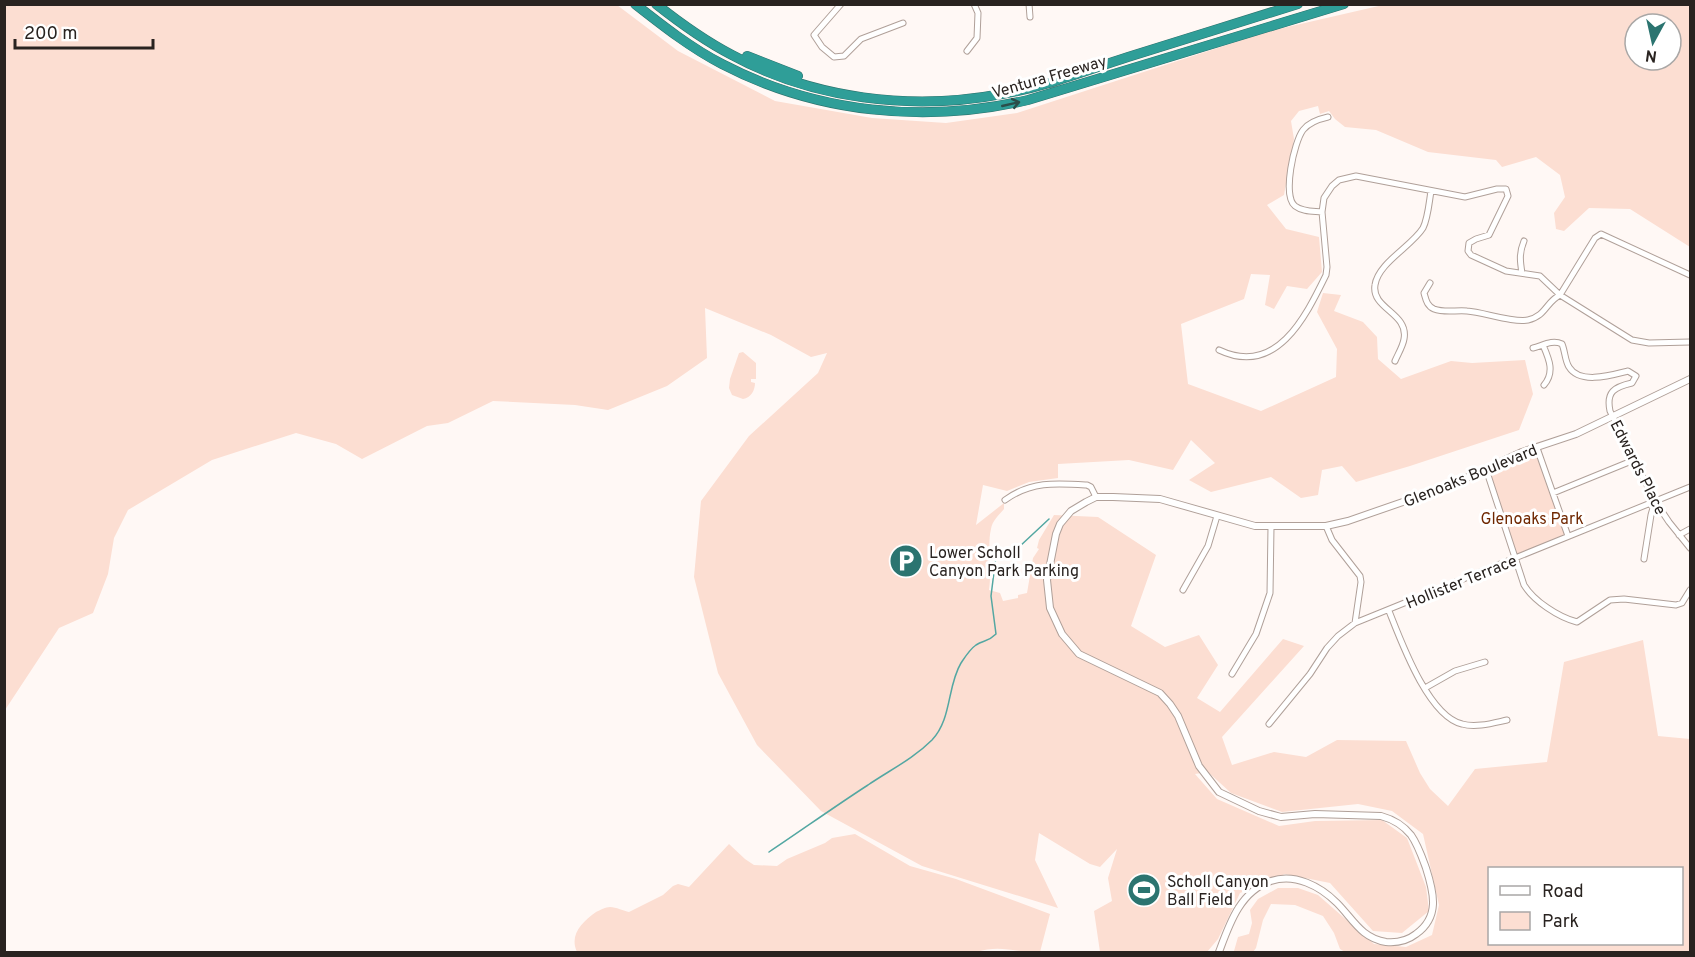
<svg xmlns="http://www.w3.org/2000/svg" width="1695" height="957" viewBox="0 0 1695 957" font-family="Overpass,sans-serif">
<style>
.green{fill:#fcded2;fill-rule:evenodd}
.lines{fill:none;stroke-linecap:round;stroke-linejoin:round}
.stream{stroke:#53a7a2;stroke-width:1.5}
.minor-casing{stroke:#b0a099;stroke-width:7}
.tertiary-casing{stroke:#b0a099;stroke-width:8}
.motorway-casing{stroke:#2d736e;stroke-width:10}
.minor{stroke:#fff;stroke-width:5}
.tertiary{stroke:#fff;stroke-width:6}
.motorway{stroke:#2f9e98;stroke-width:9}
.oneway{stroke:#2b4e4a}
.labels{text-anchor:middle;stroke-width:6;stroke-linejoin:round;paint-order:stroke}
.street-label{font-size:16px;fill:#292320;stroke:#fff}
.park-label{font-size:16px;fill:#6f2700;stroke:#fff}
.poi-label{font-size:16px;fill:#292320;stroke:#fff;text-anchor:start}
</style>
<rect width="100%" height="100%" fill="#fff8f5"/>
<path class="green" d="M5 5H617L678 51 775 101 872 118 946 123 1017 113 1270 31 1383 5H1690V247L1630 209 1589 208 1564 231 1556 229 1554 213 1565 197 1560 175 1536 157 1502 167 1496 160 1428 152 1376 130 1345 127 1335 119 1329 111 1320 114 1318 106 1299 111 1291 121 1294 139 1284 195 1267 205 1286 229 1319 237 1322 272 1307 289 1287 286 1274 309 1265 305 1270 275 1251 274 1244 299 1181 324 1188 384 1261 411 1336 377 1337 349 1317 312 1323 293 1341 295 1334 311 1363 322 1377 337 1378 359 1401 379 1451 361 1472 363 1525 360 1533 394 1519 430 1410 466 1356 482 1342 466 1322 470 1318 495 1301 498 1271 477 1211 492 1189 480 1215 463 1191 440 1173 470 1129 460 1058 464V478L1029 482 1007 491 983 485 976 525 1004 503V509C999 515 992 521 991 529 987 545 992 571 989 590L1000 593 1003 601 1018 598V595L1027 593 1033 558 1039 549 1037 548 1039 540 1054 515 1098 517 1156 555 1131 626 1165 647 1199 635 1218 665 1197 698 1220 712 1283 639 1304 646 1222 737 1232 765 1274 752 1306 757 1337 740 1406 741 1420 773 1430 789 1448 806 1475 769 1547 762 1564 662 1643 640 1658 736 1690 739V952H1345L1340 949 1334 933 1323 916 1295 905 1271 904 1263 920 1256 948 1253 952 1234 951 1238 937 1249 934 1252 923 1250 910 1258 899 1278 888H1298L1318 895 1374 944 1406 947 1432 935 1439 905 1423 834 1392 811 1358 804 1282 812 1231 793 1208 772 1195 774 1217 799 1279 826 1315 821 1382 820 1407 838 1426 887 1429 911 1402 933 1373 931 1330 883 1285 874 1240 893 1218 939 1207 952H1100L1094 911 1112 901 1108 878 1117 849 1100 867 1090 864 1039 833 1035 860 1058 908 922 866 821 811 757 745 718 673 694 577 701 501 749 436 818 373 827 353 811 357 771 335 705 308 707 358 667 386 608 410 575 405 493 401 448 423 427 426 362 459 336 444 296 433 212 460 128 510 114 538 108 574 93 613 59 628 5 710ZM1635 24H1671V60H1635ZM1490 868H1682V944H1490Z
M743 352 756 363V379H751V382L755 383C755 390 751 398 743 399L732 395 729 388 730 379 739 353Z
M1537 448 1568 536 1515 559 1486 469Z
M855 834 910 866 956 879 1050 914 1040 952C1015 953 1002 944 976 952H577C569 935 582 922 596 912 600 910 606 907 610 907 616 907 624 911 629 912L663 895 673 886 678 884 689 887 729 844 745 859 754 865 777 866 787 859 825 843 832 838Z"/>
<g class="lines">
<path class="stream" d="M1019 547 1049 519
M769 852C802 830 834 807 868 785 890 770 913 759 932 740 952 719 947 686 961 663 965 657 970 649 976 645 984 640 988 642 996 634L991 596 996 556 1001 552"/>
<defs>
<path id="minor" d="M841 4 814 35 822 47 834 57 844 56 861 39 903 23
M1029 4 1030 17
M967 51 977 38 978 13 974 4
M1322 212C1313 211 1303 212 1295 206 1282 196 1294 142 1303 130 1309 122 1319 119 1328 117
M1522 273C1520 261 1519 253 1524 241
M1430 283 1424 293C1426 300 1427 306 1434 309 1444 313 1456 310 1467 311 1483 312 1513 323 1528 320 1546 316 1546 302 1560 295L1595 238 1601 234 1690 275
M1543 345C1549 359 1555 372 1544 385
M1533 348C1542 346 1552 339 1562 344 1565 351 1565 361 1569 367 1580 385 1612 375 1628 371L1636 376 1632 383C1614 387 1606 392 1610 411L1655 501 1669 522 1690 548
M1219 350C1276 377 1305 318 1326 275L1327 267 1322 212 1324 198 1332 186 1339 180 1356 176 1465 197 1497 189H1506L1508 196 1489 235 1476 239 1469 243 1468 251 1471 255 1506 271 1540 276 1560 295 1632 340 1649 343 1690 342
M1395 361C1398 354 1403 346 1404 339 1409 313 1371 309 1375 285 1378 263 1412 246 1423 228 1428 218 1429 203 1431 191
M1537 448 1568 536
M1486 469 1524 585C1534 601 1558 617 1577 622L1610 600 1624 599 1676 605 1682 603 1690 590
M1553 493 1634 460
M1005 500C1031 481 1056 483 1087 485L1091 487 1096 497
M1326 526 1332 540 1360 576 1361 582 1355 623
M1679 535 1690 529
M1644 559 1651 515 1655 501
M1183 590 1208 546 1217 516
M1389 611C1401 641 1428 716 1462 724 1476 728 1493 723 1507 720
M1232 674 1256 634 1270 593 1271 527
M1425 688 1455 671 1485 662
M1269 724 1310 674 1327 648 1338 636 1355 623 1690 487"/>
<path id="tertiary" d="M1219 952C1229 925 1240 891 1271 881 1295 873 1320 886 1337 903 1353 919 1361 938 1386 942 1397 943 1407 941 1416 934 1440 917 1434 893 1426 868 1422 857 1418 845 1411 835 1403 825 1392 819 1381 816L1315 814 1281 817 1259 811 1219 792 1199 766 1178 716 1170 704 1160 693 1079 654 1062 634 1050 608 1047 580 1056 534 1060 524 1071 511 1086 502 1096 497H1113L1160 499 1255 526H1326L1348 521 1449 486 1522 452 1576 434 1690 379"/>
<path id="motorway" d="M635 4C663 26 691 48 722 64 816 113 925 124 1028 100L1344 4
M656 4C680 23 705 41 732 55 813 99 911 111 1002 94 1045 87 1087 70 1128 57 1185 39 1241 22 1298 4
M747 56 798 76"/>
</defs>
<use href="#minor" class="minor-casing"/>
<use href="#tertiary" class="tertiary-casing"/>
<use href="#motorway" class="motorway-casing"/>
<use href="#minor" class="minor"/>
<use href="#tertiary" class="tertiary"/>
<use href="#motorway" class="motorway"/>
</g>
<defs><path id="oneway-shaft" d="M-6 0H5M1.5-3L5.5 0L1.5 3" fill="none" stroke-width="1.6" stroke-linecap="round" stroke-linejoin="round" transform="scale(1.5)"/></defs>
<use class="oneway" href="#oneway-shaft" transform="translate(1011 104) rotate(-13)"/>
<defs>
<symbol id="parking-disc" viewBox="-11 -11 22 22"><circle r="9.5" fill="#2b7470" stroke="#fff"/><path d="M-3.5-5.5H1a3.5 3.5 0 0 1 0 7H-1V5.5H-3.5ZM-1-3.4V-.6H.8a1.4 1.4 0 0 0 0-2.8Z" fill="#fff"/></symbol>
<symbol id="stadium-disc" viewBox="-11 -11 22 22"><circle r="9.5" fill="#2b7470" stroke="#fff"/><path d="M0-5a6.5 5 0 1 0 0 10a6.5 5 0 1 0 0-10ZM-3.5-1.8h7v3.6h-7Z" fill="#fff"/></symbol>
</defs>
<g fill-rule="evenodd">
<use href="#parking-disc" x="887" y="542" width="38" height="38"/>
<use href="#stadium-disc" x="1125" y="871" width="38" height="38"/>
</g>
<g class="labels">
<g class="street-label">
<text transform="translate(1049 76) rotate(-16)" y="6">Ventura Freeway</text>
<text transform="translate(1639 467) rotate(63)" y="6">Edwards Place</text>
<text transform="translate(1470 475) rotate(-22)" y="6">Glenoaks Boulevard</text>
<text transform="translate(1461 581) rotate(-22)" y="6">Hollister Terrace</text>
</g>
<g class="park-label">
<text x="1532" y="524">Glenoaks Park</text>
</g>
<g class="poi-label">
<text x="929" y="558">Lower Scholl<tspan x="929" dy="18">Canyon Park Parking</tspan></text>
<text x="1167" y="887">Scholl Canyon<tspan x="1167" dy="18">Ball Field</tspan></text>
</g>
</g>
<rect width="1695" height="957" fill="none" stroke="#292320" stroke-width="12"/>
<rect x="1488" y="867" width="195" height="78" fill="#ffffff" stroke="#a9a7a6" stroke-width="1.5"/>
<rect x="1500" y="886" width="30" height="9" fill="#ffffff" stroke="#a9a7a6" stroke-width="1.5"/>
<text x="1542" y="897" font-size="18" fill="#292320">Road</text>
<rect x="1500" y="912" width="30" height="18" fill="#fcded2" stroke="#a9a7a6" stroke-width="1.5"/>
<text x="1542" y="927" font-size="18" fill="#292320">Park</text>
<g transform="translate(1653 42) rotate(188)"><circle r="28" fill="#ffffff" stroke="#a9a7a6" stroke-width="1.5"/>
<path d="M0-4.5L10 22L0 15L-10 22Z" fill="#2b7470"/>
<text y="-9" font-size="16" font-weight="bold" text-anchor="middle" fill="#292320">N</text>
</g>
<path d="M15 39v9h138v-9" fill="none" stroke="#292320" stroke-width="3"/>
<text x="24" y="39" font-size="18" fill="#292320" stroke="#ffffff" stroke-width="4.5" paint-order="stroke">200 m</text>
</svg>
